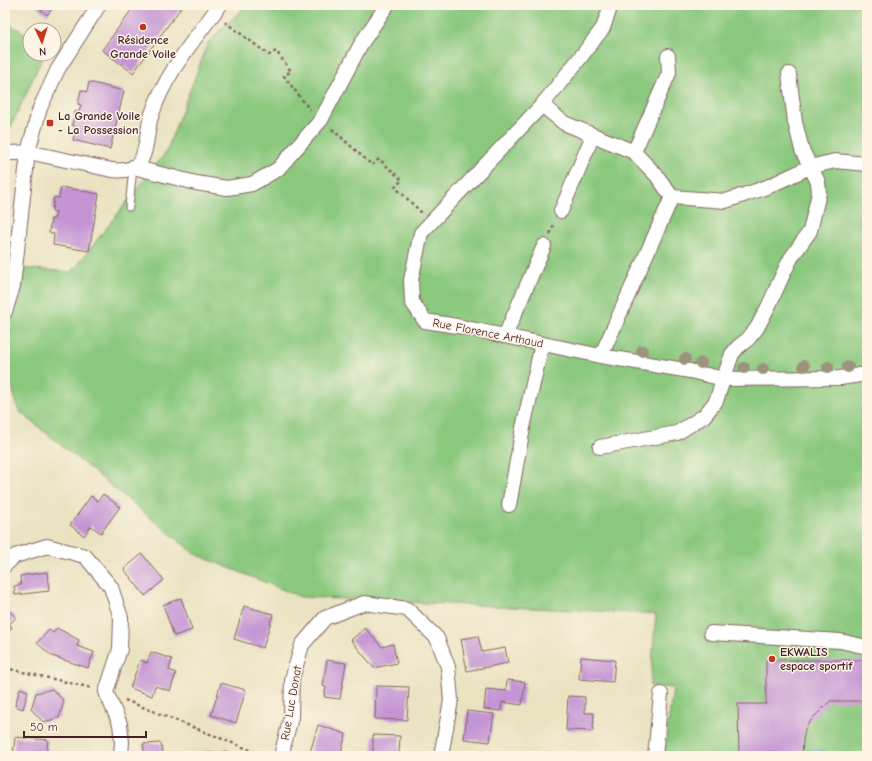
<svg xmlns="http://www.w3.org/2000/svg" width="872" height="761" viewBox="0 0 872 761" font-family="'Comic Neue',sans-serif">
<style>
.green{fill:#8ac87e;stroke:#6a7454}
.water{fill:#60c0de;stroke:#557084}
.building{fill:#c494d4}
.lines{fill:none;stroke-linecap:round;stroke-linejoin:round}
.lane-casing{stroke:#826460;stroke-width:9}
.street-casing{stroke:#826460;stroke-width:16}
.path{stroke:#826460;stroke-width:2.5;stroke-dasharray:3 3;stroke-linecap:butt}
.lane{stroke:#fff;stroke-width:7}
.street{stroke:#fff;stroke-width:14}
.tree{fill:#9c937d}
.poi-dot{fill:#c8321e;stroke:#fcf5e5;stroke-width:1.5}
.labels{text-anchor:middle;stroke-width:3;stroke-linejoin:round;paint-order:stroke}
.poi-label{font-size:12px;font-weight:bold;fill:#4a1f2b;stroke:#fcf5e5;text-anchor:start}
.street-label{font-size:12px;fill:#4a1f2b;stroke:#fcf5e5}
</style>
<rect width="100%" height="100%" fill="#fcf5e5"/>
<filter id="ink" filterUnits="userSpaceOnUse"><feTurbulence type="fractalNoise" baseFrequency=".025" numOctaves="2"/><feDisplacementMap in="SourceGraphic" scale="8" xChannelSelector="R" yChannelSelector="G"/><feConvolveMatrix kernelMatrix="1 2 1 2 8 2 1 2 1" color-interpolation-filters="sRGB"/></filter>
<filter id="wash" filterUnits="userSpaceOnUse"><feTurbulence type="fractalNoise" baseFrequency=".012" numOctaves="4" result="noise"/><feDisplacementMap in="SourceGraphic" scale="16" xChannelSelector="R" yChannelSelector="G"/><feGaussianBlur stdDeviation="0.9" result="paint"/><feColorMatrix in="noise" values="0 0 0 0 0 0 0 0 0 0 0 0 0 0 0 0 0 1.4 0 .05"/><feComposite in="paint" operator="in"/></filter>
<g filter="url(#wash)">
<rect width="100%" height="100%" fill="#eae3c2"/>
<path class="green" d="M247 5H867V756H664L673 688 650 686 656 614 301 597 195 554 18 410 5 358V267L72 272 166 152 209 41Z
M5 23 30 35V54H44L10 129 5 134Z"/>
<path class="water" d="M806 750H824V756H806Z"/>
<g id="blocks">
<path class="building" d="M35 5H55L47 15Z
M135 5H183L133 73 102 50Z
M89 82 124 91 110 149 73 140 76 127 72 125 75 112H79L81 105 78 104 81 90 87 92Z
M61 187 99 194 89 251 53 245 54 234 49 233 51 219H54L56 212 52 211 54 197 59 198Z
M103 494 120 507 101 533 91 526 84 536 70 525 91 496 98 501Z
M142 554 164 580 145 596 124 569Z
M47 572 49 591 15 595 14 586 21 585 20 576Z
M181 598 192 630 174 636 163 605Z
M244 606 273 614 263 648 234 639Z
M5 608 16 617 9 625 12 627 5 636Z
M57 628 79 640 77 646 94 652 88 668 52 656 37 643 49 630 53 633Z
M365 628 382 647 393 644 397 663 374 668 351 640Z
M478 636 482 652 505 648 508 663 467 671 461 639Z
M151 652 172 659 169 670 176 673 170 691 155 686 152 696 130 688 140 660 147 663Z
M581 657 615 660 613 682 579 679Z
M327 660 346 663 340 699 324 697 326 687 323 686Z
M766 660H867V701H830L812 719 805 729 803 741 802 756H739L738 704H766Z
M507 680 525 682 522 705 502 702 501 711 484 709 486 689 506 691Z
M221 683 246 690 236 723 211 715Z
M376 686 409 687 407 720 375 719Z
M20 688 28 691 23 709 15 706Z
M52 689 64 701 59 718 43 722 31 709 36 693Z
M568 696 585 697V713H594L593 731 566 730Z
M467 711 494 714 490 742 464 739Z
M318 725 346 734 340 756H309Z
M373 735 400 736 399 754 390 753V756H373Z
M15 737 48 740 46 756H13Z
M161 743 163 756H145L143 744Z
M227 752V756H195V753Z"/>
</g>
</g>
<g filter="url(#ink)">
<use href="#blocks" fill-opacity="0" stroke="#826460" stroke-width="1"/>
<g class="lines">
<defs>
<path id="lane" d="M129 207 133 168"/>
<path id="street" d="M611 5 603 28 580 58 542 105 421 233 411 280 412 302 425 321 457 326 601 356 690 371 724 379 840 378 867 374
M542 105 564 123 634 152 657 176 672 197 601 356
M5 152 12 153 28 152 112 170C121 171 131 171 138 164 147 156 147 129 151 117 164 75 194 40 220 5
M634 152 669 73 668 56
M133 167 196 183 227 188 252 184 278 169 321 120 361 44 387 5
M672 197 726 201 767 187 810 167 835 161 867 164
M561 211 593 135
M5 312 13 286 28 152 40 108 58 69 99 5
M505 336 544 246
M600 447 677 433 704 416 716 401 732 354 738 347 748 339 757 328 769 305 783 274 791 258 810 231 819 193 818 182 802 150 795 122 789 74
M509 505 523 428 542 344
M5 565 15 556 47 546 85 556 111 587 121 618 120 649 106 692 120 724 122 742 121 756
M711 633 840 641 867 647
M281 756 291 717 292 679 302 645 325 618 364 603 407 609 437 638 448 667 451 700 441 756
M655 756 661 694"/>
</defs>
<use href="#lane" class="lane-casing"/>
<use href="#street" class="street-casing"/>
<path class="path" d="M862 5 867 11
M225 22 269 55 276 51 291 71 284 76 310 110
M332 129 372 165 379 159 402 180 395 187 422 213
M550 234 554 224
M5 669H10L92 688
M125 700 265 756"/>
<use href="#lane" class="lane"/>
<use href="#street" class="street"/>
</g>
<g class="tree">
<circle cx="642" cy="351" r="6"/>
<circle cx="685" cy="359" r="6"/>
<circle cx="701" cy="363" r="6"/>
<circle cx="804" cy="366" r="6"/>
<circle cx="828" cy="367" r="6"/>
<circle cx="848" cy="367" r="6"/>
<circle cx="744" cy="368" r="6"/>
<circle cx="763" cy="369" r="6"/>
</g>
</g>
<g class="poi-dot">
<circle cx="143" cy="27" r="4"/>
<rect x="46" y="119" width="8" height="8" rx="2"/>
<circle cx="772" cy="659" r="4"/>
</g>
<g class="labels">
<g class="poi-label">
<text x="143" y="44" text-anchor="middle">Résidence<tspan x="143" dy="14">Grande Voile</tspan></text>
<text x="58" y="120">La Grande Voile<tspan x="58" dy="14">- La Possession</tspan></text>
<text x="780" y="656">EKWALIS<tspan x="780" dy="14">espace sportif</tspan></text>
</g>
<g class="street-label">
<text transform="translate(488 333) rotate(11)" y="4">Rue Florence Arthaud</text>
<text transform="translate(291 703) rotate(-80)" y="4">Rue Luc Donat</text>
</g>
</g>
<rect width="872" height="761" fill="none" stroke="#fcf5e5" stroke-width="20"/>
<g transform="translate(42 42) rotate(176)"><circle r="19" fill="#fcf5e5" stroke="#b59f9b"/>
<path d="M0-3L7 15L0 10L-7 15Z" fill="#c8321e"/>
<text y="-6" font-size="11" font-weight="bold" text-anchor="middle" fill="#4a1f2b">N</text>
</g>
<path d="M24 731v6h122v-6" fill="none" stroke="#4a1f2b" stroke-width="2"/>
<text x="30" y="731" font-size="12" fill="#4a1f2b" stroke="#fcf5e5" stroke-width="3" paint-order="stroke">50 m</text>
</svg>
